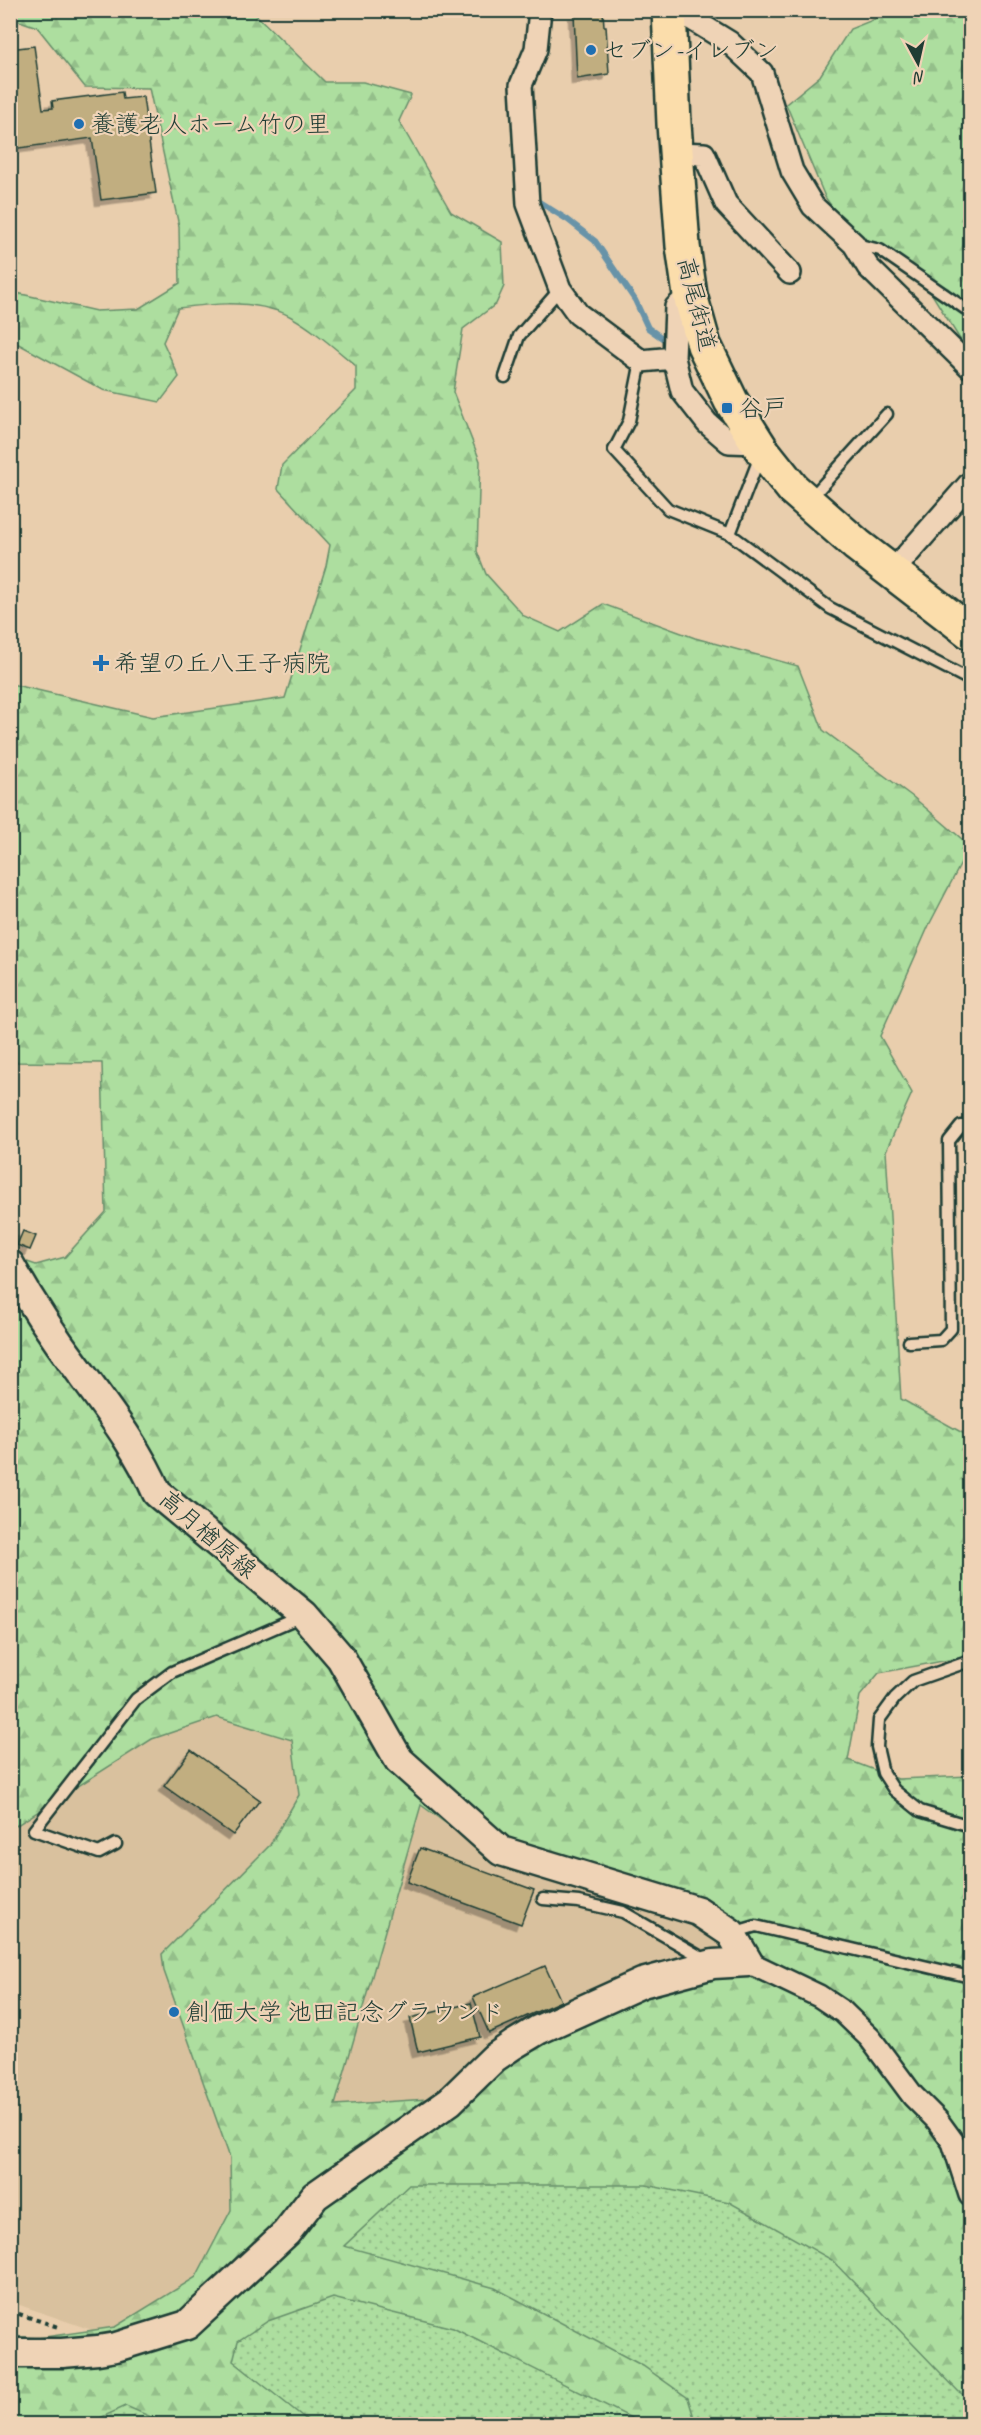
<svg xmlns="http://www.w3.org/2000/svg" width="981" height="2435" viewBox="0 0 981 2435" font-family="Caveat,'Klee One',sans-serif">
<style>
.built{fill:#d9c19e}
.grass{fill:url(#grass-dots);stroke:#668e6a;stroke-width:1.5}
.forest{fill:url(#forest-firs);stroke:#668e6a;stroke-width:1.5;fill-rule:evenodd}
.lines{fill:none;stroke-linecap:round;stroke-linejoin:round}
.stream{stroke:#6893a8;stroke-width:6}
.building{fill:#c1ae80;stroke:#1f3d34;stroke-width:1.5;filter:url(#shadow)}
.service-casing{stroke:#1f3d34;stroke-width:15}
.minor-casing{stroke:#1f3d34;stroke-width:26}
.secondary-casing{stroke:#1f3d34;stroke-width:33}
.primary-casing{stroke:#1f3d34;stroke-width:38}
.path{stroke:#1f3d34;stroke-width:4;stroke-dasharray:4.5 4.5;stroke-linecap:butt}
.service{stroke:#efd3b6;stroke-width:10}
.minor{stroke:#efd3b6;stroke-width:21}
.secondary{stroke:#efd3b6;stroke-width:28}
.primary{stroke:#fbddab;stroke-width:33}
.poi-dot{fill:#1f6fb2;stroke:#efd3b6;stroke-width:2}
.labels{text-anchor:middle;stroke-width:4.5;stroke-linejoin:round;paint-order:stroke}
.poi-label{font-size:24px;fill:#1f3d34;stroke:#efd3b6;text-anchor:start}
.street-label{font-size:24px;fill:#1f3d34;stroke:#efd3b6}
</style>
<defs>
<pattern id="grass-dots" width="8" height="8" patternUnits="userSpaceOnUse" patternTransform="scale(1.5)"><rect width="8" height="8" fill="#adde9f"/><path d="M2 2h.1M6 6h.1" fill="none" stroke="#94bf8a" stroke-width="1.8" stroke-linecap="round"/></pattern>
<pattern id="forest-firs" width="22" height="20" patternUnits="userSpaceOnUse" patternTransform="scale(1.5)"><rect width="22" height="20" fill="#adde9f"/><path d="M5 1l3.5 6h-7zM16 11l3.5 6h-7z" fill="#94bf8a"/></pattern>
<filter id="shadow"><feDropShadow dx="-5.5" dy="5.5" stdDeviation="0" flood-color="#0004"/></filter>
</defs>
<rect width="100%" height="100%" fill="#e9cead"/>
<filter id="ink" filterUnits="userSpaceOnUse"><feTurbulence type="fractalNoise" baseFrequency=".0167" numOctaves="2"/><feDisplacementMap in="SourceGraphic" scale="12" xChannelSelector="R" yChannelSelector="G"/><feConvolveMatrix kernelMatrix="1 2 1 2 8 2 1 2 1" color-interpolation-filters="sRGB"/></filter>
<g filter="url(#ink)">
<path class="built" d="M225 1574 351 1699 279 2240 132 2344 11 2302V1784Z
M421 1805 508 1869 562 1881 685 1920 736 1954 428 2099 335 2105Z"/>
<path class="grass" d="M547 2051 970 2299V2424H11Z"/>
<path class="forest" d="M139 10 181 18 205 12 254 13 325 82H363L411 95 399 121 451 212 502 242 504 286 496 304 463 329 453 392 480 461 477 551 486 574 524 616 560 632 603 604 695 638 798 666 823 730 913 797 970 846 929 925 880 1036 912 1093 886 1151 901 1399 970 1437V1656L879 1673 860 1696 848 1760 898 1779 970 1776V2399L959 2392 832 2260 729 2202 646 2185H409L344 2246 495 2288 643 2366 688 2398 696 2424H643L453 2328 333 2298 268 2321 238 2341 233 2361 312 2424H167L126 2406 87 2424H11V2336L38 2338 115 2327 196 2277 231 2210 230 2158 164 1971 162 1954 270 1845 299 1795 292 1740 217 1717 152 1739 11 1829 10 1256 36 1265 65 1257 106 1212 102 1063 11 1062V684L153 717 285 698 326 566 330 545 278 489 282 465 356 390V366C337 350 302 319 278 311 245 300 211 304 178 308L163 342 179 377 160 402 103 390 11 340V285L17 293 96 311 138 309 180 283 179 226 149 88 85 87 37 27 11 18V11ZM421 1805 508 1869 562 1881 685 1920 736 1953 617 1989 428 2099 335 2105Z
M895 11 947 17 959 11H970V349L961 341 922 278 855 240 825 197 786 104 820 76 850 29Z"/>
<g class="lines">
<path class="stream" d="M536 194V200L568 220 595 241 635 300 648 328 665 340"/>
</g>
<path class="building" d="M603 12 604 26H606L609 74 577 79 574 14Z
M34 46 43 109 53 108 52 101 122 92 123 99 143 97 156 193 101 200 92 138 12 149 10 49Z
M23 1231 36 1236 30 1250 17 1245Z
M191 1750 260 1800 233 1835 164 1786Z
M420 1848 534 1890 521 1924 407 1882Z
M545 1966 561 2001 489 2033 473 1997Z
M471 2003 480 2037 418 2052 410 2018Z"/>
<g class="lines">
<defs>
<path id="service" d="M856 244 880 250 970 312
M641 361 629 421 614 450 668 509 730 534 830 608 970 680
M505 377 519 336 560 289
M811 498 887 414
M730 534 760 456
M909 1342 941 1340 951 1329 949 1141 961 1126H970
M970 1661 913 1681 895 1698 879 1720 877 1747 883 1773 894 1790 920 1811 970 1826
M116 1844 99 1853 34 1830 136 1699 172 1672 302 1616
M543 1899 579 1902 623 1912 708 1961
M732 1933 756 1926 970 1977"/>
<path id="minor" d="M540 10 536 49 521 85 528 204 560 289 578 314 641 361 674 358
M677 10 729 42 762 73 792 171 813 206 854 244 868 267 970 367
M676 153 704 154 726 204 790 273
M690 295 676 307 674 358 682 391 707 423 729 442 757 443
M892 572 970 483
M748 1962 819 1996 843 2012 870 2038 913 2096 937 2120 953 2142 970 2195"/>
<path id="secondary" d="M10 1265C30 1301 53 1336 78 1369 107 1409 138 1448 157 1493L304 1615 341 1658 399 1760 501 1851 698 1911 731 1933 748 1962 713 1964 642 1983 538 2030 513 2045 494 2058 450 2101 315 2196 286 2233 187 2325 116 2347 98 2350 62 2353H10"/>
<path id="primary" d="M669 10 674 124 683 246 690 295 704 345 731 401 762 450 793 489 857 545 970 632"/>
</defs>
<use href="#service" class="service-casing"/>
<use href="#minor" class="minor-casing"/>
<use href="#secondary" class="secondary-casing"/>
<use href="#primary" class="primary-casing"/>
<path class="path" d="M10 2311 61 2328"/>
<use href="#service" class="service"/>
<use href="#minor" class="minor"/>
<use href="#secondary" class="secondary"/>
<use href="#primary" class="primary"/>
</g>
</g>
<g class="poi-dot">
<circle cx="591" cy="50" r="6"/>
<circle cx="79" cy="124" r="6"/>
<rect x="721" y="402" width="12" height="12" rx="3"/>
<path d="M98 654h6v6h6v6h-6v6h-6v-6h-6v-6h6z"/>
<circle cx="174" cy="2012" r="6"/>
</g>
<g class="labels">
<g class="poi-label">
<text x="603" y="58">セブン-イレブン</text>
<text x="91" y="132">養護老人ホーム竹の里</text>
<text x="739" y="416">谷戸</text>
<text x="114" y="671">希望の丘八王子病院</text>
<text x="186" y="2020">創価大学 池田記念グラウンド</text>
</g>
<g class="street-label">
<text transform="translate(697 304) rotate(76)" y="8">高尾街道</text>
<text transform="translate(208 1534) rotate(41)" y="8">高月楢原線</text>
</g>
</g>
<rect width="981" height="2435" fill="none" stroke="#efd3b6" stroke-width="36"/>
<rect x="18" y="18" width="945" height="2399" fill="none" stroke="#1f3d34" stroke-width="2" filter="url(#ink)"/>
<g transform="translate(918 63) rotate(172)" stroke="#efd3b6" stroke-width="4.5" paint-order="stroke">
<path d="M0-4.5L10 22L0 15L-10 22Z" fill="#1f3d34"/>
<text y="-9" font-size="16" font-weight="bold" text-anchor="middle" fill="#1f3d34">N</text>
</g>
</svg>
